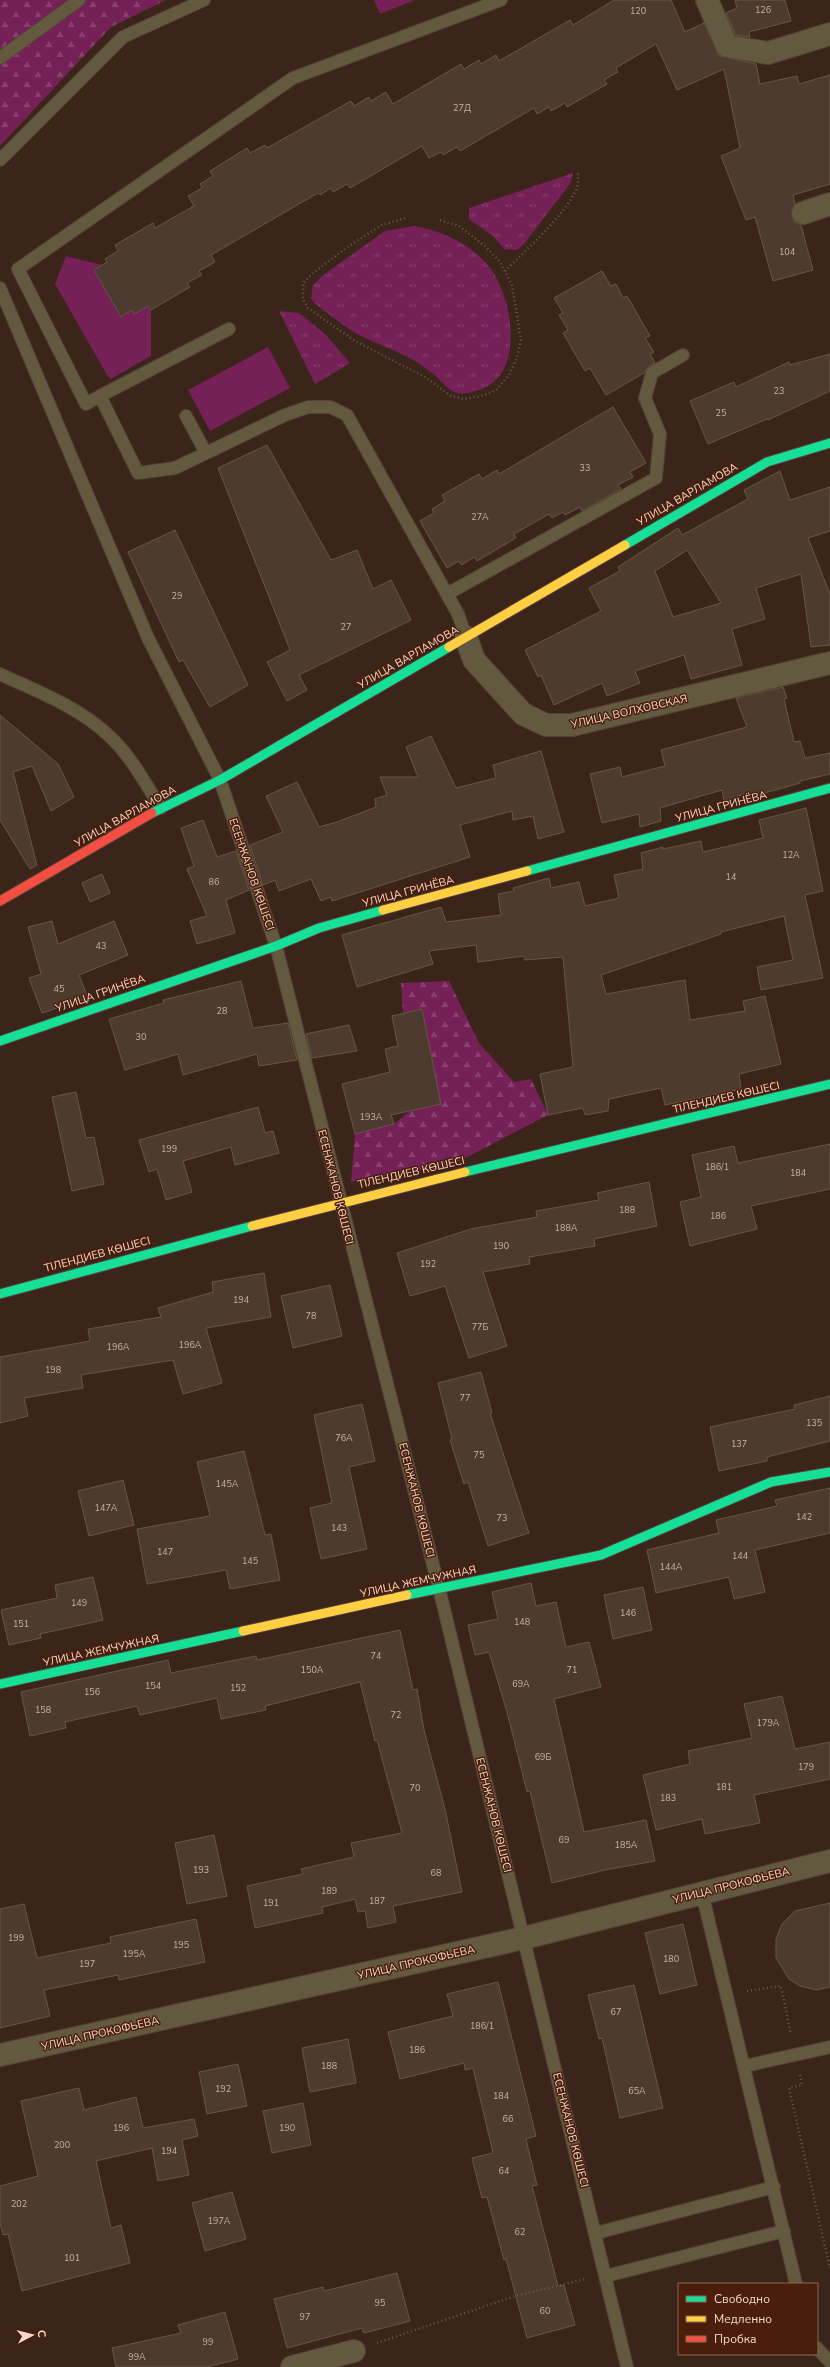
<svg xmlns="http://www.w3.org/2000/svg" width="830" height="2367" viewBox="0 0 830 2367" font-family="'Nunito Sans',sans-serif">
<style>
.green{fill:#752057}
.forest{fill:url(#forest-firs)}
.park{fill:url(#park-tufts)}
.building{fill:#4d3b2f;stroke:#685649;fill-rule:evenodd}
.lines{fill:none;stroke-linecap:round;stroke-linejoin:round}
.lane-casing{stroke:#564138;stroke-width:14}
.street-casing{stroke:#564138;stroke-width:24}
.fast-casing{stroke:#564138;stroke-width:11}
.slow-casing{stroke:#564138;stroke-width:11}
.jam-casing{stroke:#564138;stroke-width:11}
.path{stroke:#665c49;stroke-width:2.5;stroke-dasharray:1 3;stroke-linecap:butt}
.lane{stroke:#62593f;stroke-width:12}
.street{stroke:#62593f;stroke-width:22}
.fast{stroke:#16e098;stroke-width:9}
.slow{stroke:#ffcf43;stroke-width:9}
.jam{stroke:#f24e42;stroke-width:9}
.labels{text-anchor:middle;stroke-width:3;stroke-linejoin:round;paint-order:stroke}
.number-label{font-size:9px;fill:#cbb0a5}
.street-label{font-size:11px;fill:#f5d7cc;stroke:#4a1e0a}
</style>
<defs>
<pattern id="forest-firs" width="22" height="20" patternUnits="userSpaceOnUse"><rect width="22" height="20" fill="#752057"/><path d="M5 1l3.5 6h-7zM16 11l3.5 6h-7z" fill="#89406e"/></pattern>
<pattern id="park-tufts" width="24" height="20" patternUnits="userSpaceOnUse"><rect width="24" height="20" fill="#752057"/><path d="M3 7l-1-3M5 7V3M7 7l1-3M15 17l-1-3M17 17v-4M19 17l1-3" fill="none" stroke="#89406e"/></pattern>
</defs>
<rect width="100%" height="100%" fill="#3b2419"/>
<path class="green" d="M374 0H415L380 14Z
M66 256 102 265 94 271 121 317 132 310 134 314 148 306 151 310V356L111 379 107 375 55 284Z
M268 347 290 388 210 431 188 390Z"/>
<path class="forest" d="M0 0H166L111 27 0 146Z
M449 981 479 1043 514 1082 531 1079 548 1115 452 1165 351 1182 355 1134 394 1124 411 1110 441 1104 422 1009 403 1013 401 983Z"/>
<path class="park" d="M573 173 570 184 524 244 517 250 504 249 493 236 469 219V208Z
M414 226C443 231 473 245 491 269 513 300 526 376 478 390 471 392 464 395 457 393 449 391 442 382 436 376 427 369 416 361 406 356 391 348 374 343 359 335 343 326 329 314 314 303L311 298 313 285 322 276 385 231Z
M279 311 299 313 325 334 350 363 315 384Z"/>
<path class="building" d="M614 0H671L685 32 704 23 719 56 756 64 760 84 797 76 799 84 830 75V184L793 195 795 204 791 211 794 222 801 225 813 270 773 281 755 217 746 220 721 156 740 148 724 69 677 90 656 44 616 68 618 72 604 80 607 84 567 107 565 103 551 111 549 107 537 114 534 108 460 151 457 147 443 155 441 152 429 158 422 146 350 188 347 184 333 192 331 188 320 195 318 193 211 255 215 262 199 271 202 275 187 283 190 287 151 310 148 306 134 314 132 310 121 317 94 270 107 262 105 259 118 251 115 245 153 223 155 228 194 206 188 196 202 188 200 184 213 176 210 171 247 148 250 153 265 145 267 148 351 101 354 106 369 97 371 101 386 92 393 104 461 64 464 69 479 60 481 64 496 55 499 61 570 20 573 25Z
M735 0H785L791 21 749 32 750 37 736 35 726 13 737 8Z
M602 271 611 286 616 284 623 298 627 296 650 336 645 338 654 352 650 354 655 363 648 367 644 373 606 395 590 368 585 371 563 333 568 330 559 315 563 313 554 298Z
M830 354V391L768 420 767 419 708 444 690 401 734 382 736 387 789 362 790 365Z
M613 407 646 463 630 472 633 477 618 485 621 489 582 511 580 507 565 515 563 512 552 518 549 514 514 534 516 538 477 561 475 557 461 565 459 561 447 568 420 521 434 513 432 509 445 501 442 495 479 474 482 479 497 470 499 474Z
M267 445 331 560 357 550 373 589 391 580 411 620 299 675 307 690 287 701 267 662 290 650 218 468Z
M780 471 790 500 830 487V531L808 538 830 594V645L811 647 801 574 756 588 765 619 732 629 742 665 691 679 684 655 635 671 640 683 607 696 602 683 554 705 541 675 538 677 525 650 601 611 589 588 620 571 618 567 678 528 682 535 748 499 744 490ZM687 550 721 603 673 617 655 571Z
M175 530 248 685 210 707 183 660 179 662 128 552Z
M783 687 787 698 784 699 794 742 800 741 805 758 830 753V774L800 781V783L754 796 753 792 724 800 722 790 660 808 661 821 640 827 639 814 602 823 590 774 620 767 622 777 665 766 661 750 747 727 736 698Z
M0 715 58 764 74 797 51 811 32 766 13 772 37 865 30 869 0 820Z
M431 736 456 788 496 778 493 765 541 751 564 832 538 839 533 816 513 820 512 811 460 825 470 857 332 901 331 897 321 901 311 879 279 891 275 880 263 885 250 845 283 832 266 796 297 782 319 827 337 822 376 807 375 799 387 795 380 777H418L406 747Z
M806 808 823 891 805 895 823 978 761 990 757 967 793 960 784 916 721 932V934L601 975 606 994 685 980 690 1020 745 1011 743 1001 765 996 781 1064 739 1074 741 1089 665 1105 661 1088 609 1099 608 1111 585 1115 583 1108 548 1115 540 1074 573 1067 563 957 525 960 524 956 478 962 476 945 429 951 433 964 357 987 342 935 441 907 446 922 501 915 498 894 514 891 513 888 549 878 551 888 579 882 585 906 619 898 614 875 643 869 641 853 663 847V849L701 841 703 852 763 838 759 820Z
M203 820 217 857 236 851 249 890 226 900 235 933 197 944 190 921 207 916 187 869 194 866 181 828Z
M102 874 110 893 90 902 82 883Z
M52 921 58 944 114 921 128 955 79 975 88 998 42 1013 29 978 41 974 28 927Z
M241 981 253 1028 288 1023 297 1060 259 1066 257 1054 183 1075 178 1054 125 1070 109 1019 164 1003 163 1000Z
M422 1009 441 1104 391 1115 394 1124 355 1134 342 1084 390 1072 385 1049 398 1046 392 1016Z
M349 1025 357 1051 312 1058 306 1034Z
M76 1092 86 1138 94 1137 104 1184 72 1191 52 1097Z
M258 1107 265 1133 273 1131 279 1153 235 1165 231 1147 183 1161 192 1192 166 1200 157 1169 149 1172 139 1140Z
M830 1144V1189L751 1206 757 1229 690 1246 680 1202 701 1197 692 1155 734 1146 738 1163Z
M649 1182 657 1226 594 1239 595 1246 529 1257 530 1264 483 1272 507 1346 469 1358 445 1286 410 1296 397 1253 471 1229 537 1217 536 1211 599 1200 597 1193Z
M264 1273 271 1317 206 1328 222 1383 183 1394 173 1360 81 1375 83 1388 24 1398 28 1416 0 1423V1357L90 1341 88 1329 161 1317 158 1308 213 1292 212 1282Z
M330 1285 342 1336 293 1348 281 1296Z
M481 1372 492 1413H490L529 1533 488 1546 468 1482 464 1484 450 1440 452 1439 438 1383Z
M830 1396V1441L767 1457V1461L719 1471 710 1427 795 1409 794 1405Z
M362 1404 375 1461 349 1467 367 1549 321 1559 310 1508 332 1503 314 1415Z
M244 1451 265 1535 271 1534 280 1580 230 1589 226 1570 147 1584 137 1529 210 1516 197 1462Z
M123 1480 134 1525 89 1536 78 1491Z
M830 1488V1533L755 1550 765 1592 734 1599 729 1577 656 1593 647 1550 719 1533 716 1520 777 1506 775 1500Z
M93 1577 103 1620 40 1634 41 1638 9 1645 1 1610 57 1598 55 1585Z
M531 1583 536 1606 556 1602 566 1647 589 1642 601 1687 554 1699 584 1832 646 1820 655 1861 605 1870 552 1883 530 1791 527 1792 507 1712 489 1652 475 1655 468 1625 498 1619 492 1592Z
M643 1587 652 1630 613 1639 604 1595Z
M400 1630 413 1690 417 1689 424 1730 445 1809 462 1892 393 1906 396 1922 368 1928 365 1911 358 1912 355 1899 322 1907 323 1913 255 1928 247 1886 303 1874 301 1869 354 1857 351 1843 402 1833 377 1740 375 1741 360 1682 265 1706 266 1710 221 1719 217 1698 140 1715 137 1706 65 1722 66 1728 30 1736 21 1692 168 1660 171 1673 256 1656 257 1660Z
M782 1696 795 1749 830 1742V1779L754 1795 760 1823 705 1834 702 1819 656 1830 643 1775 690 1764 688 1751 752 1738 744 1704Z
M214 1835 227 1896 187 1904 175 1843Z
M830 1903V1987L816 1990 800 1986 789 1979 776 1958V1939L782 1924 795 1911Z
M24 1904 37 1958 111 1943 110 1937 196 1919 205 1962 119 1980 118 1975 44 1990 50 2016 0 2028V1909Z
M683 1924 697 1985 660 1994 645 1933Z
M498 1982 536 2136 526 2139 537 2185 532 2186 558 2286 564 2285 575 2325 527 2338 506 2259 504 2260 487 2197 482 2198 472 2158 493 2153 473 2068 465 2070 464 2063 400 2079 388 2032 453 2016 447 1994Z
M634 1985 663 2108 620 2118 602 2038 599 2039 588 1995Z
M348 2039 356 2083 310 2092 302 2048Z
M238 2064 247 2106 207 2114 199 2072Z
M79 2088 84 2110 136 2097 143 2128 194 2119 198 2136 182 2140 189 2175 158 2181 152 2148 96 2161 111 2228 121 2225 130 2263 22 2291 8 2234 3 2235 0 2222V2186L38 2176 21 2101Z
M303 2103 311 2145 272 2153 263 2111Z
M232 2192 246 2239 205 2251 192 2203Z
M397 2273 410 2321 364 2333 362 2328 287 2348 274 2299 323 2287 324 2291Z
M225 2312 238 2359 207 2367H116L112 2348 181 2333 178 2325Z"/>
<g class="lines">
<defs>
<path id="lane" d="M0 58 79 0
M0 160 123 37 204 0
M0 288 148 638 220 780 276 946 439 1588 627 2367
M229 329 100 396 138 473 175 468 285 415 308 407H330L347 415 458 614 466 637
M100 396 86 404 18 269 293 78 501 0
M186 416 206 453
M447 594 656 478 660 434 645 398 652 373 683 355
M0 674C36 691 77 706 107 734 130 754 145 783 161 808
M702 1893 796 2284
M745 2066 830 2047
M596 2233 774 2187
M606 2276 784 2231
M817 2348 830 2362"/>
<path id="street" d="M707 0 727 46 768 53 830 34
M803 213 830 204
M466 637 474 660 523 714 546 725H572L830 663
M0 2055 524 1938 830 1861
M292 2367 354 2351"/>
<path id="fast" d="M625 545 767 462 830 443
M152 813 220 780 449 647
M527 871 830 788
M0 1041 276 946 319 928 383 910
M465 1172 830 1084
M0 1294 252 1226
M407 1595 601 1555 771 1482 830 1472
M0 1684 243 1631"/>
<path id="slow" d="M449 647 625 545
M383 910 527 871
M252 1226 465 1172
M243 1631 407 1595"/>
<path id="jam" d="M0 901 152 813"/>
</defs>
<use href="#lane" class="lane-casing"/>
<use href="#street" class="street-casing"/>
<use href="#fast" class="fast-casing"/>
<use href="#slow" class="slow-casing"/>
<use href="#jam" class="jam-casing"/>
<path class="path" d="M405 218 382 225 349 246 313 273 303 283V299L308 308 355 341 425 377 451 396 464 399 481 396 496 390 509 375 517 358 521 340 512 285 500 262 486 247 459 226 439 220
M505 271C524 252 572 209 578 184 578 180 578 175 578 171
M747 1991 781 1986 791 2035
M800 2075 802 2085 789 2088 830 2268
M377 2343 515 2296 586 2279"/>
<use href="#lane" class="lane"/>
<use href="#street" class="street"/>
<use href="#fast" class="fast"/>
<use href="#slow" class="slow"/>
<use href="#jam" class="jam"/>
</g>
<g class="labels">
<g class="number-label">
<text x="763" y="13">126</text>
<text x="638" y="14">120</text>
<text x="462" y="111">27Д</text>
<text x="787" y="255">104</text>
<text x="779" y="394">23</text>
<text x="721" y="416">25</text>
<text x="585" y="471">33</text>
<text x="480" y="520">27А</text>
<text x="177" y="599">29</text>
<text x="346" y="630">27</text>
<text x="791" y="858">12А</text>
<text x="731" y="880">14</text>
<text x="214" y="885">86</text>
<text x="101" y="949">43</text>
<text x="59" y="992">45</text>
<text x="222" y="1014">28</text>
<text x="141" y="1040">30</text>
<text x="371" y="1120">193А</text>
<text x="169" y="1152">199</text>
<text x="717" y="1170">186/1</text>
<text x="798" y="1176">184</text>
<text x="627" y="1213">188</text>
<text x="718" y="1219">186</text>
<text x="566" y="1231">188А</text>
<text x="501" y="1249">190</text>
<text x="428" y="1267">192</text>
<text x="241" y="1303">194</text>
<text x="311" y="1319">78</text>
<text x="480" y="1330">77Б</text>
<text x="190" y="1348">196А</text>
<text x="118" y="1350">196А</text>
<text x="53" y="1373">198</text>
<text x="465" y="1401">77</text>
<text x="814" y="1426">135</text>
<text x="344" y="1441">76А</text>
<text x="739" y="1447">137</text>
<text x="479" y="1458">75</text>
<text x="227" y="1487">145А</text>
<text x="106" y="1511">147А</text>
<text x="804" y="1520">142</text>
<text x="502" y="1521">73</text>
<text x="339" y="1531">143</text>
<text x="165" y="1555">147</text>
<text x="740" y="1559">144</text>
<text x="250" y="1564">145</text>
<text x="671" y="1570">144А</text>
<text x="79" y="1606">149</text>
<text x="628" y="1616">146</text>
<text x="522" y="1625">148</text>
<text x="21" y="1627">151</text>
<text x="376" y="1659">74</text>
<text x="312" y="1673">150А</text>
<text x="572" y="1673">71</text>
<text x="521" y="1687">69А</text>
<text x="153" y="1689">154</text>
<text x="238" y="1691">152</text>
<text x="92" y="1695">156</text>
<text x="43" y="1713">158</text>
<text x="396" y="1718">72</text>
<text x="768" y="1726">179А</text>
<text x="543" y="1760">69Б</text>
<text x="806" y="1770">179</text>
<text x="724" y="1790">181</text>
<text x="415" y="1791">70</text>
<text x="668" y="1801">183</text>
<text x="564" y="1843">69</text>
<text x="626" y="1848">185А</text>
<text x="201" y="1873">193</text>
<text x="436" y="1876">68</text>
<text x="329" y="1894">189</text>
<text x="377" y="1904">187</text>
<text x="271" y="1906">191</text>
<text x="16" y="1941">199</text>
<text x="181" y="1948">195</text>
<text x="134" y="1957">195А</text>
<text x="671" y="1962">180</text>
<text x="87" y="1967">197</text>
<text x="616" y="2015">67</text>
<text x="482" y="2029">186/1</text>
<text x="417" y="2053">186</text>
<text x="329" y="2069">188</text>
<text x="223" y="2092">192</text>
<text x="637" y="2094">65А</text>
<text x="501" y="2099">184</text>
<text x="508" y="2122">66</text>
<text x="121" y="2131">196</text>
<text x="287" y="2131">190</text>
<text x="62" y="2148">200</text>
<text x="169" y="2154">194</text>
<text x="504" y="2174">64</text>
<text x="19" y="2207">202</text>
<text x="219" y="2224">197А</text>
<text x="520" y="2235">62</text>
<text x="72" y="2261">101</text>
<text x="380" y="2306">95</text>
<text x="545" y="2314">60</text>
<text x="305" y="2320">97</text>
<text x="208" y="2345">99</text>
<text x="137" y="2360">99А</text>
</g>
<g class="street-label">
<text transform="translate(687 494) rotate(-30)" y="4">УЛИЦА ВАРЛАМОВА</text>
<text transform="translate(408 657) rotate(-30)" y="4">УЛИЦА ВАРЛАМОВА</text>
<text transform="translate(629 711) rotate(-13)" y="4">УЛИЦА ВОЛХОВСКАЯ</text>
<text transform="translate(721 806) rotate(-15)" y="4">УЛИЦА ГРИНЁВА</text>
<text transform="translate(125 816) rotate(-29)" y="4">УЛИЦА ВАРЛАМОВА</text>
<text transform="translate(252 874) rotate(71)" y="4">ЕСЕНЖАНОВ КӨШЕСІ</text>
<text transform="translate(408 891) rotate(-15)" y="4">УЛИЦА ГРИНЁВА</text>
<text transform="translate(100 993) rotate(-19)" y="4">УЛИЦА ГРИНЁВА</text>
<text transform="translate(726 1097) rotate(-13)" y="4">ТІЛЕНДИЕВ КӨШЕСІ</text>
<text transform="translate(411 1172) rotate(-13)" y="4">ТІЛЕНДИЕВ КӨШЕСІ</text>
<text transform="translate(336 1187) rotate(76)" y="4">ЕСЕНЖАНОВ КӨШЕСІ</text>
<text transform="translate(97 1254) rotate(-15)" y="4">ТІЛЕНДИЕВ КӨШЕСІ</text>
<text transform="translate(417 1500) rotate(76)" y="4">ЕСЕНЖАНОВ КӨШЕСІ</text>
<text transform="translate(418 1581) rotate(-12)" y="4">УЛИЦА ЖЕМЧУЖНАЯ</text>
<text transform="translate(101 1650) rotate(-12)" y="4">УЛИЦА ЖЕМЧУЖНАЯ</text>
<text transform="translate(494 1815) rotate(76)" y="4">ЕСЕНЖАНОВ КӨШЕСІ</text>
<text transform="translate(731 1885) rotate(-14)" y="4">УЛИЦА ПРОКОФЬЕВА</text>
<text transform="translate(416 1962) rotate(-13)" y="4">УЛИЦА ПРОКОФЬЕВА</text>
<text transform="translate(100 2033) rotate(-13)" y="4">УЛИЦА ПРОКОФЬЕВА</text>
<text transform="translate(571 2130) rotate(76)" y="4">ЕСЕНЖАНОВ КӨШЕСІ</text>
</g>
</g>
<rect x="678" y="2283" width="140" height="72" fill="#4a1e0a" stroke="#8e6858"/>
<rect x="686" y="2296" width="20" height="6" fill="#16e098" stroke="#8e6858"/>
<text x="714" y="2303" font-size="12" fill="#f5d7cc">Свободно</text>
<rect x="686" y="2316" width="20" height="6" fill="#ffcf43" stroke="#8e6858"/>
<text x="714" y="2323" font-size="12" fill="#f5d7cc">Медленно</text>
<rect x="686" y="2336" width="20" height="6" fill="#f24e42" stroke="#8e6858"/>
<text x="714" y="2343" font-size="12" fill="#f5d7cc">Пробка</text>
<g transform="translate(32 2335) rotate(83)" stroke="#4a1e0a" stroke-width="3" paint-order="stroke">
<path d="M0-3L7 15L0 10L-7 15Z" fill="#f5d7cc"/>
<text y="-6" font-size="11" font-weight="bold" text-anchor="middle" fill="#f5d7cc">С</text>
</g>
</svg>
